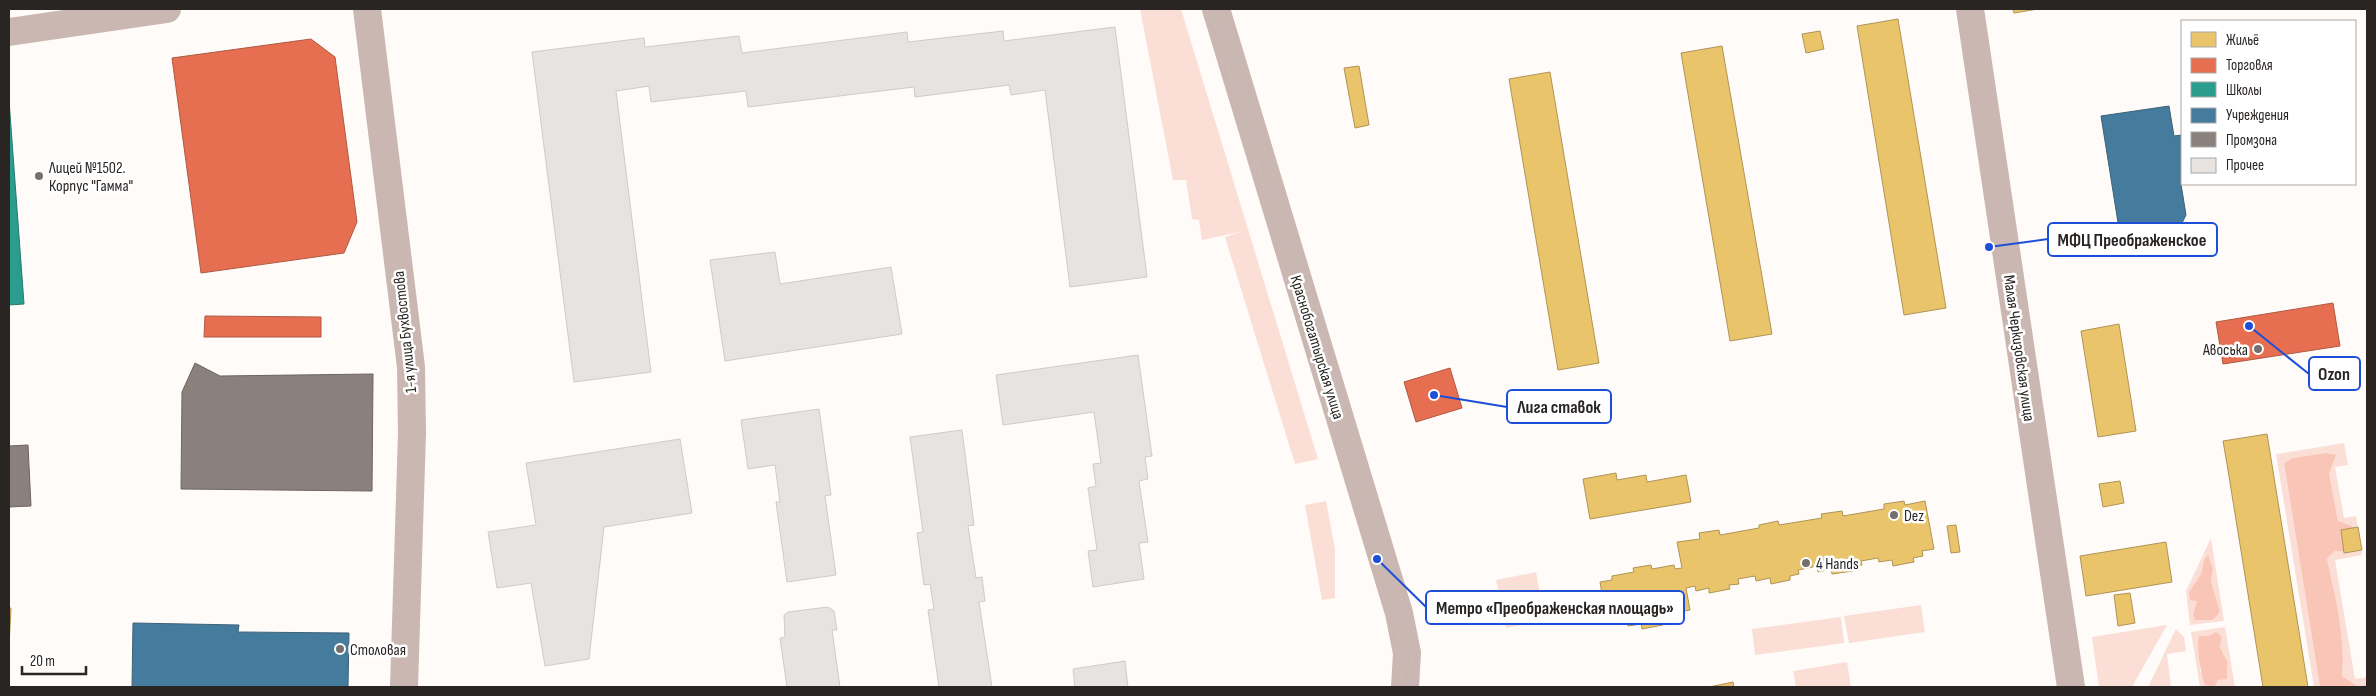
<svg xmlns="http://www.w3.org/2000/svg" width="2376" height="696" viewBox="0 0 2376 696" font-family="'Sofia Sans Condensed',sans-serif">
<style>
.green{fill:#fbdfd7;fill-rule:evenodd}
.forest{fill:#f9c5b7}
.homes{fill:#e9c46a;stroke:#af9455}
.shops{fill:#e76f51;stroke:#ae5943}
.schools{fill:#2a9d8f;stroke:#2a796f}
.public{fill:#457b9d;stroke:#3d6178}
.industry{fill:#8a817c;stroke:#6d6561}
.building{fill:#e6e3e1;stroke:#cfcbca}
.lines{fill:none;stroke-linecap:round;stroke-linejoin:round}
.minor{stroke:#cab7b2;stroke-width:28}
.major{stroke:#cab7b2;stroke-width:28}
.tram{stroke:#c7bdba;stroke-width:1}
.poi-dot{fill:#74706e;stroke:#fff;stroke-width:2}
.labels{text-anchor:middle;stroke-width:5;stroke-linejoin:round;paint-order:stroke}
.poi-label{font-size:16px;fill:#292523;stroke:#fff;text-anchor:start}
.street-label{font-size:16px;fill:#292523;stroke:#fff}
.leader{fill:none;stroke:#1d4ed8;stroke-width:2}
.callout-dot{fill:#1d4ed8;stroke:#fff;stroke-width:2}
.callout{fill:#fff;stroke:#1d4ed8;stroke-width:2}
.callout-label{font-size:18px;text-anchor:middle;font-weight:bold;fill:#292523}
</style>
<rect width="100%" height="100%" fill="#fefbf9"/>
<path class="green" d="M1140 9H1181L1318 459 1295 464 1225 237 1240 232 1202 240 1199 220 1192 219 1186 180H1173Z
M2344 443 2348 465 2335 467 2344 518 2356 516 2362 555 2335 560 2355 679 2367 677V684L2360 687 2342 676C2346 638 2335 596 2327 559L2335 551 2355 552 2352 526 2338 521 2325 453 2293 458 2284 463 2320 687H2314L2276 454Z
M1326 501 1335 549V598L1322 600 1305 505Z
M2211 538 2224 621 2190 625 2186 591ZM2204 560 2213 569 2211 581 2220 612 2213 620 2193 615 2198 600 2189 592 2201 574Z
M1536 572 1545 620 1506 628 1496 580Z
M1921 605 1925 632 1849 643 1844 616Z
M1841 617 1844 643 1755 655 1752 629Z
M2167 625 2132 687H2099L2092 637Z
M2225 627 2235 687H2200L2191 632ZM2222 637 2220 647 2227 661 2200 672 2201 663Z
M2176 629 2184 637 2186 651 2167 654 2171 687H2148Z
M1847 662 1851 687H1796L1793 671Z"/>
<path class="forest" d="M2325 453 2336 455 2329 473 2338 521 2352 526 2355 539V552L2335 551 2327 559C2335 596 2346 637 2342 676L2359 687 2367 684V687H2320L2284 463 2293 458Z
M2208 555 2213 569 2211 581 2220 612 2213 620H2195L2193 615 2197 601 2190 600 2189 592 2201 574 2204 560Z
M2216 632 2222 637 2220 647 2227 661V679L2218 680 2214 687 2205 685C2201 674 2196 647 2199 636H2209Z"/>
<path class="homes" d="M2013 9H2038L2014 13Z
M1898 19 1946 308 1904 315 1857 26Z
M1820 31 1824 49 1806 53 1802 34Z
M1722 46 1772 334 1730 341 1681 53Z
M1359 66 1369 125 1355 128 1344 68Z
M1550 72 1599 363 1558 370 1509 79Z
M2119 324 2136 431 2098 437 2081 331Z
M2267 434 2308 687H2263L2227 464 2223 441Z
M1616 473 1617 480 1646 475 1647 482 1686 475 1691 502 1590 519 1583 479Z
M2120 481 2124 503 2103 507 2099 484Z
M1904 501 1905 505 1925 501 1934 549 1922 551 1923 556 1913 558 1914 562 1893 566 1892 560 1879 562 1878 558 1861 561 1862 565 1852 566 1853 571 1832 574 1831 569 1818 572 1817 566 1798 570 1799 574 1790 576V580L1771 584 1770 578 1756 581 1755 576 1738 579 1739 584 1729 585 1730 589 1709 593V588L1696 591 1695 586 1686 588 1690 610 1673 613 1674 618 1662 620 1663 625 1642 629 1641 624 1628 626 1627 621 1607 624 1600 582 1612 580V576L1634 572 1633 568 1651 565 1652 569 1674 565 1675 569 1682 568 1677 542 1700 539 1699 533 1719 530 1720 535 1759 528V525L1778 521 1779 525 1822 518 1821 514 1842 511 1843 516 1884 509V504Z
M1956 525 1960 552 1951 553 1947 526Z
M2358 527 2362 550 2344 553 2341 530Z
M2166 542 2172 582 2086 596 2080 556Z
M2130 593 2135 623 2118 626 2114 595Z
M9 608H11L9 647Z
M1733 682 1734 687H1709Z"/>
<path class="shops" d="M311 39 335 57 357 222 344 253 201 273 172 58Z
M2333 303 2340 346 2223 364 2216 322Z
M205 316 321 317V337H204Z
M1450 368 1462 408 1416 422 1404 382Z"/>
<path class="schools" d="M9 100 24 304 9 305Z"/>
<path class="public" d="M2169 106 2174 136 2182 135V177L2180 178 2186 215 2182 223 2173 228 2120 235 2101 116Z
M133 623 239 625 238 632 349 633 348 687H132Z"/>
<path class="industry" d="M195 363 220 376 373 374 372 491 181 489 182 392Z
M28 445 31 506 9 507V446Z"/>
<path class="building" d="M1115 27 1147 277 1070 287 1045 90 1011 95 1009 85 915 97 914 87 748 107 746 91 651 102 649 86 616 91 651 372 574 382 532 52 644 38 645 47 739 36 742 53 907 32 908 42 1003 31 1004 41Z
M775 252 780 284 891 267 902 334 725 361 710 260Z
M1138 355 1152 456 1145 457 1148 479 1139 481 1148 542 1139 543 1144 579 1093 587 1088 551 1097 550 1088 488 1096 486 1093 464 1101 463 1094 412 1003 425 996 375Z
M819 409 831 495 825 496 836 575 787 582 776 502H780L775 465 748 469 741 420Z
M962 430 974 525 968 526 976 578 982 577 985 601 979 602 992 687H939L928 610 934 609 930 584 924 585 917 533 923 532 910 437Z
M680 439 692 513 604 527 589 659 545 666 531 583 497 588 488 532 536 525 526 463Z
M828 607 834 611 837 630H832L840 687H787L780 638 785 637 784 615 788 612Z
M1125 661 1128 687H1075L1073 669Z"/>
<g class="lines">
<path class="minor" d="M367 9 411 367 412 433 404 687
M1970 9 2071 687
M9 32 167 9"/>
<path class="major" d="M1216 9 1399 613 1407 653 1405 687"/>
<path class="tram" d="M1210 9 1395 614 1402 653 1400 687
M1222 9 1405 611 1412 653 1410 687"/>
</g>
<g class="poi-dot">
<circle cx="39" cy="176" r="5"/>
<circle cx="2258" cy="349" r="5"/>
<circle cx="1894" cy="515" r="5"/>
<circle cx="1806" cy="563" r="5"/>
<circle cx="340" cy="649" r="5"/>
</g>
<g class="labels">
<g class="poi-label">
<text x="49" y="173">Лицей №1502.<tspan x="49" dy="18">Корпус "Гамма"</tspan></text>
<text x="2248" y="355" text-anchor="end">Авоська</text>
<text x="1904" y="521">Dez</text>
<text x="1816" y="569">4 Hands</text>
<text x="350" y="655">Столовая</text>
</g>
<g class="street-label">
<text transform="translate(404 332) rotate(-96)" y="6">1-я улица Бухвостова</text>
<text transform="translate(1318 347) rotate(73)" y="6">Краснобогатырская улица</text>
<text transform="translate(2020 348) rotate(82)" y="6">Малая Черкизовская улица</text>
</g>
</g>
<path class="leader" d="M1989 247L2048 239M2249 326L2309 374M1434 395L1507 407M1377 559L1426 607"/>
<g class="callout-dot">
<circle cx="1989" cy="247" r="5"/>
<circle cx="2249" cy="326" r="5"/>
<circle cx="1434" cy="395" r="5"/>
<circle cx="1377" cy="559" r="5"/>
</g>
<g class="callout">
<rect x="2048" y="223" width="169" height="33" rx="5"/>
<rect x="2309" y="357" width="51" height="33" rx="5"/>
<rect x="1507" y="390" width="104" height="33" rx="5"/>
<rect x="1426" y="591" width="258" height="33" rx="5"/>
</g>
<g class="callout-label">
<text x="2132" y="246">МФЦ Преображенское</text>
<text x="2334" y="380">Ozon</text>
<text x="1559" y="413">Лига ставок</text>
<text x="1555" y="614">Метро «Преображенская площадь»</text>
</g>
<rect width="2376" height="696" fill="none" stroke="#292523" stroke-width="20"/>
<rect x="2181" y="20" width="175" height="165" fill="#ffffff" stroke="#a9a8a7"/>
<rect x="2191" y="32" width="25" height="15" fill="#e9c46a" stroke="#a9a8a7"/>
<text x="2226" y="45" font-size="15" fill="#292523">Жильё</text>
<rect x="2191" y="58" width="25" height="15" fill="#e76f51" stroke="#a9a8a7"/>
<text x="2226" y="70" font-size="15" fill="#292523">Торговля</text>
<rect x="2191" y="82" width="25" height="15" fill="#2a9d8f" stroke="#a9a8a7"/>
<text x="2226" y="95" font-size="15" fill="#292523">Школы</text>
<rect x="2191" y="108" width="25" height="15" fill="#457b9d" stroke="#a9a8a7"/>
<text x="2226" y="120" font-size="15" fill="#292523">Учреждения</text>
<rect x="2191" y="132" width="25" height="15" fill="#8a817c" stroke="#a9a8a7"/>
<text x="2226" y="145" font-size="15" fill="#292523">Промзона</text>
<rect x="2191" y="158" width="25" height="15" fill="#e6e3e1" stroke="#a9a8a7"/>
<text x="2226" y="170" font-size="15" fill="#292523">Прочее</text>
<path d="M22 666v8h64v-8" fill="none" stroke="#292523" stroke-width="2.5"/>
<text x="30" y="666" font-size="15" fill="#292523" stroke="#ffffff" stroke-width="4" paint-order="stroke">20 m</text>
</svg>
